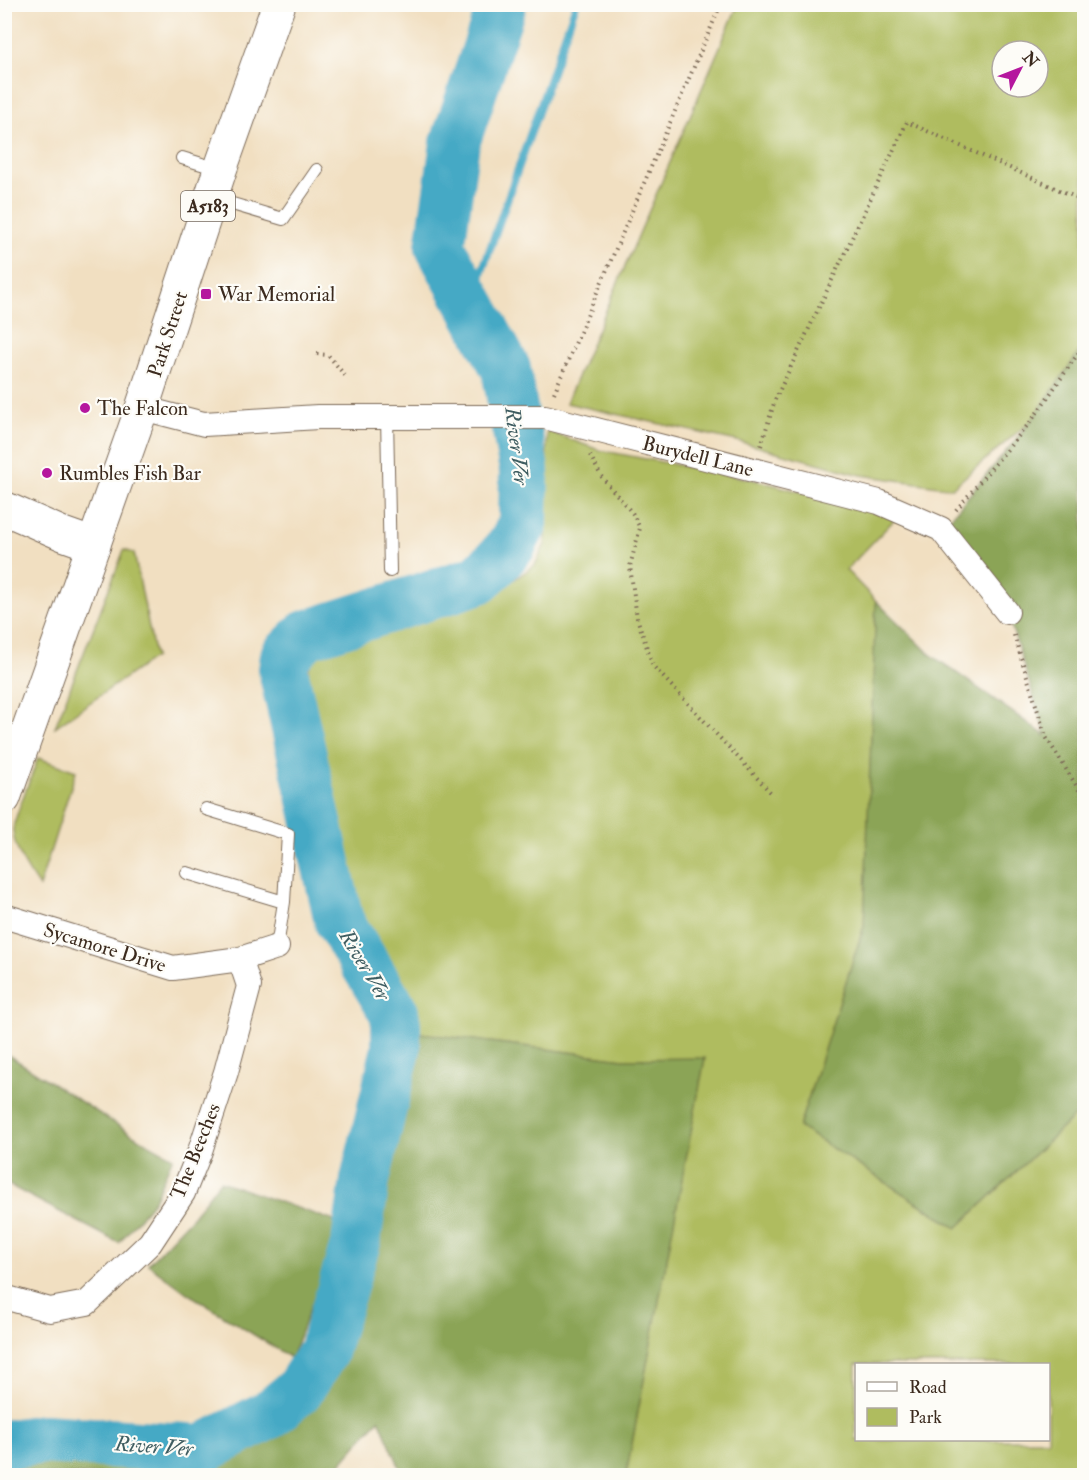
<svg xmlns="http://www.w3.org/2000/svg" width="1089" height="1480" viewBox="0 0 1089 1480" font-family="'IM FELL Double Pica',serif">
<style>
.green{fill:#afbc5f;stroke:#75733e;stroke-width:1.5;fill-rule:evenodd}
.forest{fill:#8ba456;stroke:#63673a;stroke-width:1.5}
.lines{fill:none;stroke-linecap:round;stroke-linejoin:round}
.stream{stroke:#45a9c5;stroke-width:8}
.river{stroke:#45a9c5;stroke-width:50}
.lane-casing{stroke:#7b6957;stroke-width:14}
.street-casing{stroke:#7b6957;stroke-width:26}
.secondary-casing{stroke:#7b6957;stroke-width:35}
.primary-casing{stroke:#7b6957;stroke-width:35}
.path{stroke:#7b6957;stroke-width:4;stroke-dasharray:1.5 4.5;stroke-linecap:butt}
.lane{stroke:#fff;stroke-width:12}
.street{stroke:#fff;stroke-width:24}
.secondary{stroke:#fff;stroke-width:33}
.primary{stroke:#fff;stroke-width:33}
.poi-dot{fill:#b5179e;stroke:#fdfcf7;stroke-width:2}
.labels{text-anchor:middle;stroke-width:4.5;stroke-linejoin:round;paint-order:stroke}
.shield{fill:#fdfcf7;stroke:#75695f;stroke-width:1.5}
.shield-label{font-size:18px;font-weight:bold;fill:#3b2a1e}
.poi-label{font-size:20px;fill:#3b2a1e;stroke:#fdfcf7;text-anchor:start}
.street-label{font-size:20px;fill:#3b2a1e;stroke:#fdfcf7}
.water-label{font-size:21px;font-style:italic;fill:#3f5d61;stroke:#fdfcf7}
</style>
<rect width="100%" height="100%" fill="#fdfcf7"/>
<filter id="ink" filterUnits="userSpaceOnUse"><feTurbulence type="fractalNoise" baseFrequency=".0167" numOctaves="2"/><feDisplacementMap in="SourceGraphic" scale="12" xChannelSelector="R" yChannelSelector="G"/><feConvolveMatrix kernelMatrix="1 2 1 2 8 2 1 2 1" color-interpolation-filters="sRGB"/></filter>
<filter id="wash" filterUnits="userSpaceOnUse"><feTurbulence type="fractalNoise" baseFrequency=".008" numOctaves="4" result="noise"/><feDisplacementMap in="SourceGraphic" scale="24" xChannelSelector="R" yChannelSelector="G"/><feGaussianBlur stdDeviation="1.35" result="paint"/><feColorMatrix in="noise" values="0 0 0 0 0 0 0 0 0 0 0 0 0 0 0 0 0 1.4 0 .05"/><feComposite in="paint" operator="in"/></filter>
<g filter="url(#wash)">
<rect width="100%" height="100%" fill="#f1dfc1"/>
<path class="green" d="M738 5H1084V345L1032 420 952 488 861 475 737 441 566 403ZM1002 51H1038V87H1002Z
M547 431 599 450 755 480 897 517 846 570 876 601 865 926 799 1127 957 1228 1084 1107V1475H626L704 1059H623L412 1032 404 1011 362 937 331 850 304 690 311 661 330 640 512 581 535 565 545 544ZM856 1364H1048V1440H856Z
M124 550 134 553 155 657 55 727Z
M38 758 76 771 39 887C28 871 14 850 13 830 13 820 34 771 38 758Z"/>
<path class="forest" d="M1084 345V1107L957 1228 799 1127 864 926 876 601 930 654 1046 736 1007 612 941 529 1032 420Z
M412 1032 623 1059 705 1058 626 1475H403L379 1419 331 1475H5V1466L36 1455 83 1452 171 1458 234 1453 277 1432 306 1406 321 1383 363 1282Z
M5 1053 133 1135 173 1157 154 1200 119 1243 5 1183Z
M220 1181 340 1223 319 1285 291 1358 187 1293 148 1264 193 1216Z"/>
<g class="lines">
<path class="stream" d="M506 369 479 280 576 4"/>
<path class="river" d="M4 1445 43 1439 203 1449 270 1414 298 1391 323 1352 356 1242 365 1180 396 1049V1024L394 1012 339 921 283 670 285 656 306 635 477 580 495 564 511 546 523 523 524 470 506 369 440 247 455 143 502 4"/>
</g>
</g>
<g filter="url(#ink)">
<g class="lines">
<defs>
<path id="lane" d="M182 158 218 169
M212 198 283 219 317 170
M387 416 390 571
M206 809 288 834 284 902 277 947
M187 873 284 902"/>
<path id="street" d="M142 408 204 424 318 417H545L879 502 941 529 1007 612
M4 916 173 968 240 959 277 947
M4 1297 50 1310 87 1303 150 1243 183 1193 200 1151 226 1072 249 986 240 959"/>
<path id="secondary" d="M4 508 63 534 94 545"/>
<path id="primary" d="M4 798 142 408 220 170 279 4"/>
</defs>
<use href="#lane" class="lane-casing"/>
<use href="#street" class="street-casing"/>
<use href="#secondary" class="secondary-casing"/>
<use href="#primary" class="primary-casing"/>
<path class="path" d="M317 354 328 355 347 378
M554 393 721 4
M761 446 775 400 907 122 1084 201
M590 455 601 476 633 514 640 528 630 566 637 618 653 666 773 795
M956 510 1032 420 1084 345
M1014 635 1046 737 1084 798"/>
<use href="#lane" class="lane"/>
<use href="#street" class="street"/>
<use href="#secondary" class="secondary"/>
<use href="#primary" class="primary"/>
</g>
</g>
<g class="poi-dot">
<rect x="200" y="288" width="12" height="12" rx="3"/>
<circle cx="85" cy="408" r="6"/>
<circle cx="47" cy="473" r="6"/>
</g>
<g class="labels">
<rect class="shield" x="181" y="191" width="54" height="30" rx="4.5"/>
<g class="shield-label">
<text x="208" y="212">A5183</text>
</g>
<g class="poi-label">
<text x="218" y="301">War Memorial</text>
<text x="97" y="415">The Falcon</text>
<text x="59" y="480">Rumbles Fish Bar</text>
</g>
<g class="street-label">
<text transform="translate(167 334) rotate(-72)" y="7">Park Street</text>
<text transform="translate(698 456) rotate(14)" y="7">Burydell Lane</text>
<text transform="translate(105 947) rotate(17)" y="7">Sycamore Drive</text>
<text transform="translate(195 1151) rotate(-68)" y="7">The Beeches</text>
</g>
<g class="water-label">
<text transform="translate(517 446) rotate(83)" y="7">River Ver</text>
<text transform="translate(365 965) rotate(59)" y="7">River Ver</text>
<text transform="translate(154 1446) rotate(4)" y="7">River Ver</text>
</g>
</g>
<rect width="1089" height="1480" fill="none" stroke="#fdfcf7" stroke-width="24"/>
<rect x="855" y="1363" width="195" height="78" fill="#fdfcf7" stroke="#afa8a0" stroke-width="1.5"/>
<rect x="867" y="1382" width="30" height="9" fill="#ffffff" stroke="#afa8a0" stroke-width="1.5"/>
<text x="909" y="1393" font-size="18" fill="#3b2a1e">Road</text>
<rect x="867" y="1408" width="30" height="18" fill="#afbc5f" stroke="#afa8a0" stroke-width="1.5"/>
<text x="909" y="1423" font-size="18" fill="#3b2a1e">Park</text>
<g transform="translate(1020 69) rotate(48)"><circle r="28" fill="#fdfcf7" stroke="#afa8a0" stroke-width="1.5"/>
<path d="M0-4.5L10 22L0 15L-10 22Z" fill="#b5179e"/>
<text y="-9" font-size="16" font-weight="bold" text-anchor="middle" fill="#3b2a1e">N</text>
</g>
</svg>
